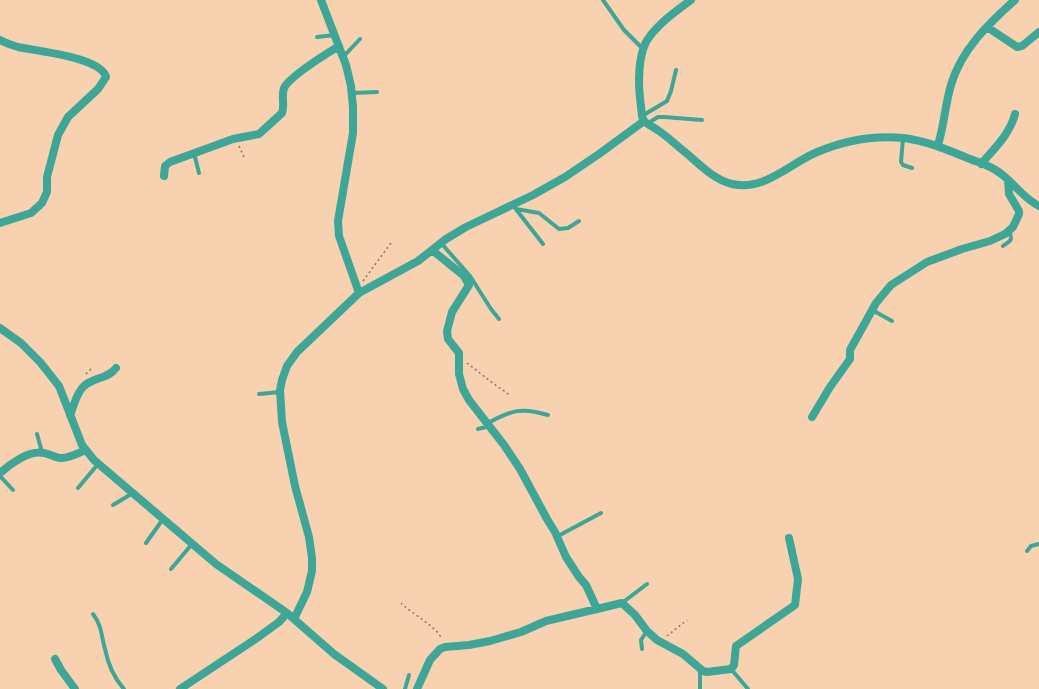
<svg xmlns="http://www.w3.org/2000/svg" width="1039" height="689" viewBox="0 0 1039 689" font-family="'Open Sans',sans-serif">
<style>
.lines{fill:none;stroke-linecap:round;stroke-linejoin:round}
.path{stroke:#927357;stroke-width:1.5;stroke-dasharray:2 3;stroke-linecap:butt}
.service{stroke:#3ea697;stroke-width:4}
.minor{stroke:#3ea697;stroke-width:8}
</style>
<rect width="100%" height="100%" fill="#f8d1b1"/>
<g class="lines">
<path class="path" d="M239 146 244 157
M363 281 391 243
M467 363 490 381 511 396
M86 374 91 369
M401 603C413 615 435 625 442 639
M667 636 687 620"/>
<path class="service" d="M603 0 624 30 643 49
M317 37 335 35
M343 57 360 39
M352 93 377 92
M642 116 667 101 671 91 676 70
M647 124 658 117H664L702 120
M903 138 901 162 903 165 912 168
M194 153 199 173
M515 208 543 244
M516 209 539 213 559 229 568 228 579 221
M441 243 470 276 491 309 499 319
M1003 246C1011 240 1013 241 1009 231
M872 310 892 321
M259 394 280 392
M488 423C512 410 521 407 548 415
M478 429 490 426
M37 434 42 452
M0 476 13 490
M78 488 98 464
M113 505 133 493
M558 536 601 513
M146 543 163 519
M1027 551 1031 546 1039 544
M171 569 192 544
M622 603 647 584
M93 614C102 626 101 635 105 649 108 664 114 678 124 689
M642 649 641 640 647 631
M700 669V689
M731 669 748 689
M405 689 409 675"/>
<path class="minor" d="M987 27 1017 47 1022 46 1039 32
M0 40C6 43 11 45 18 47 36 51 101 57 106 77L98 89 68 117 58 135 47 177V192L42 203 31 213 0 223
M644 121C648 125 654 127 659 131 668 137 676 145 685 152 699 164 714 180 732 184 764 191 788 165 815 153 842 141 874 135 904 138 927 141 948 150 970 159 980 163 991 166 1000 173 1014 183 1023 198 1039 206
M938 145C944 126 945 105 951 85 961 50 989 23 1015 0
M981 164C994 149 1010 134 1015 114
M164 176 165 166 170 162 233 139 259 134 282 113C285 105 281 96 284 88 290 76 326 54 339 46
M432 250 464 276 469 285 452 312 447 331 448 339 459 353V374L463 389 469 400 504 445 520 469 547 519 555 532 566 557 579 577 586 585 597 609
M359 293 418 261 446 239 466 227 533 195 565 177 599 154 644 121 642 116C641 105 639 93 639 82 639 69 640 54 646 42 656 25 676 11 691 0
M0 328 21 343 40 362 59 386 82 445 94 460 216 564 287 613 334 654 383 689
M70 415C74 406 76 393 84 386 94 377 108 379 116 368
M812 417 830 387 850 359V350L876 303 891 285 927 262 962 249 990 241 1005 234 1013 227 1019 214V211L1009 194 1008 180
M0 473C10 464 29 450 44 453 50 454 56 458 62 458 70 458 78 453 86 450
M294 619 307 592 312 571V558L309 537 295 486 282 422 280 390 282 380 287 366 297 352 359 293 339 236 338 221 353 133V107L351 86 346 65 321 0
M55 659 61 670 75 689
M180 689 257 638 279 622 287 613
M417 689 430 660 440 649 445 647 469 645 490 641 521 632 546 621 622 603 635 615 647 631 657 640 683 654 703 671 707 672 731 669 734 665 736 646 795 605 798 579 789 538"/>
</g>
</svg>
